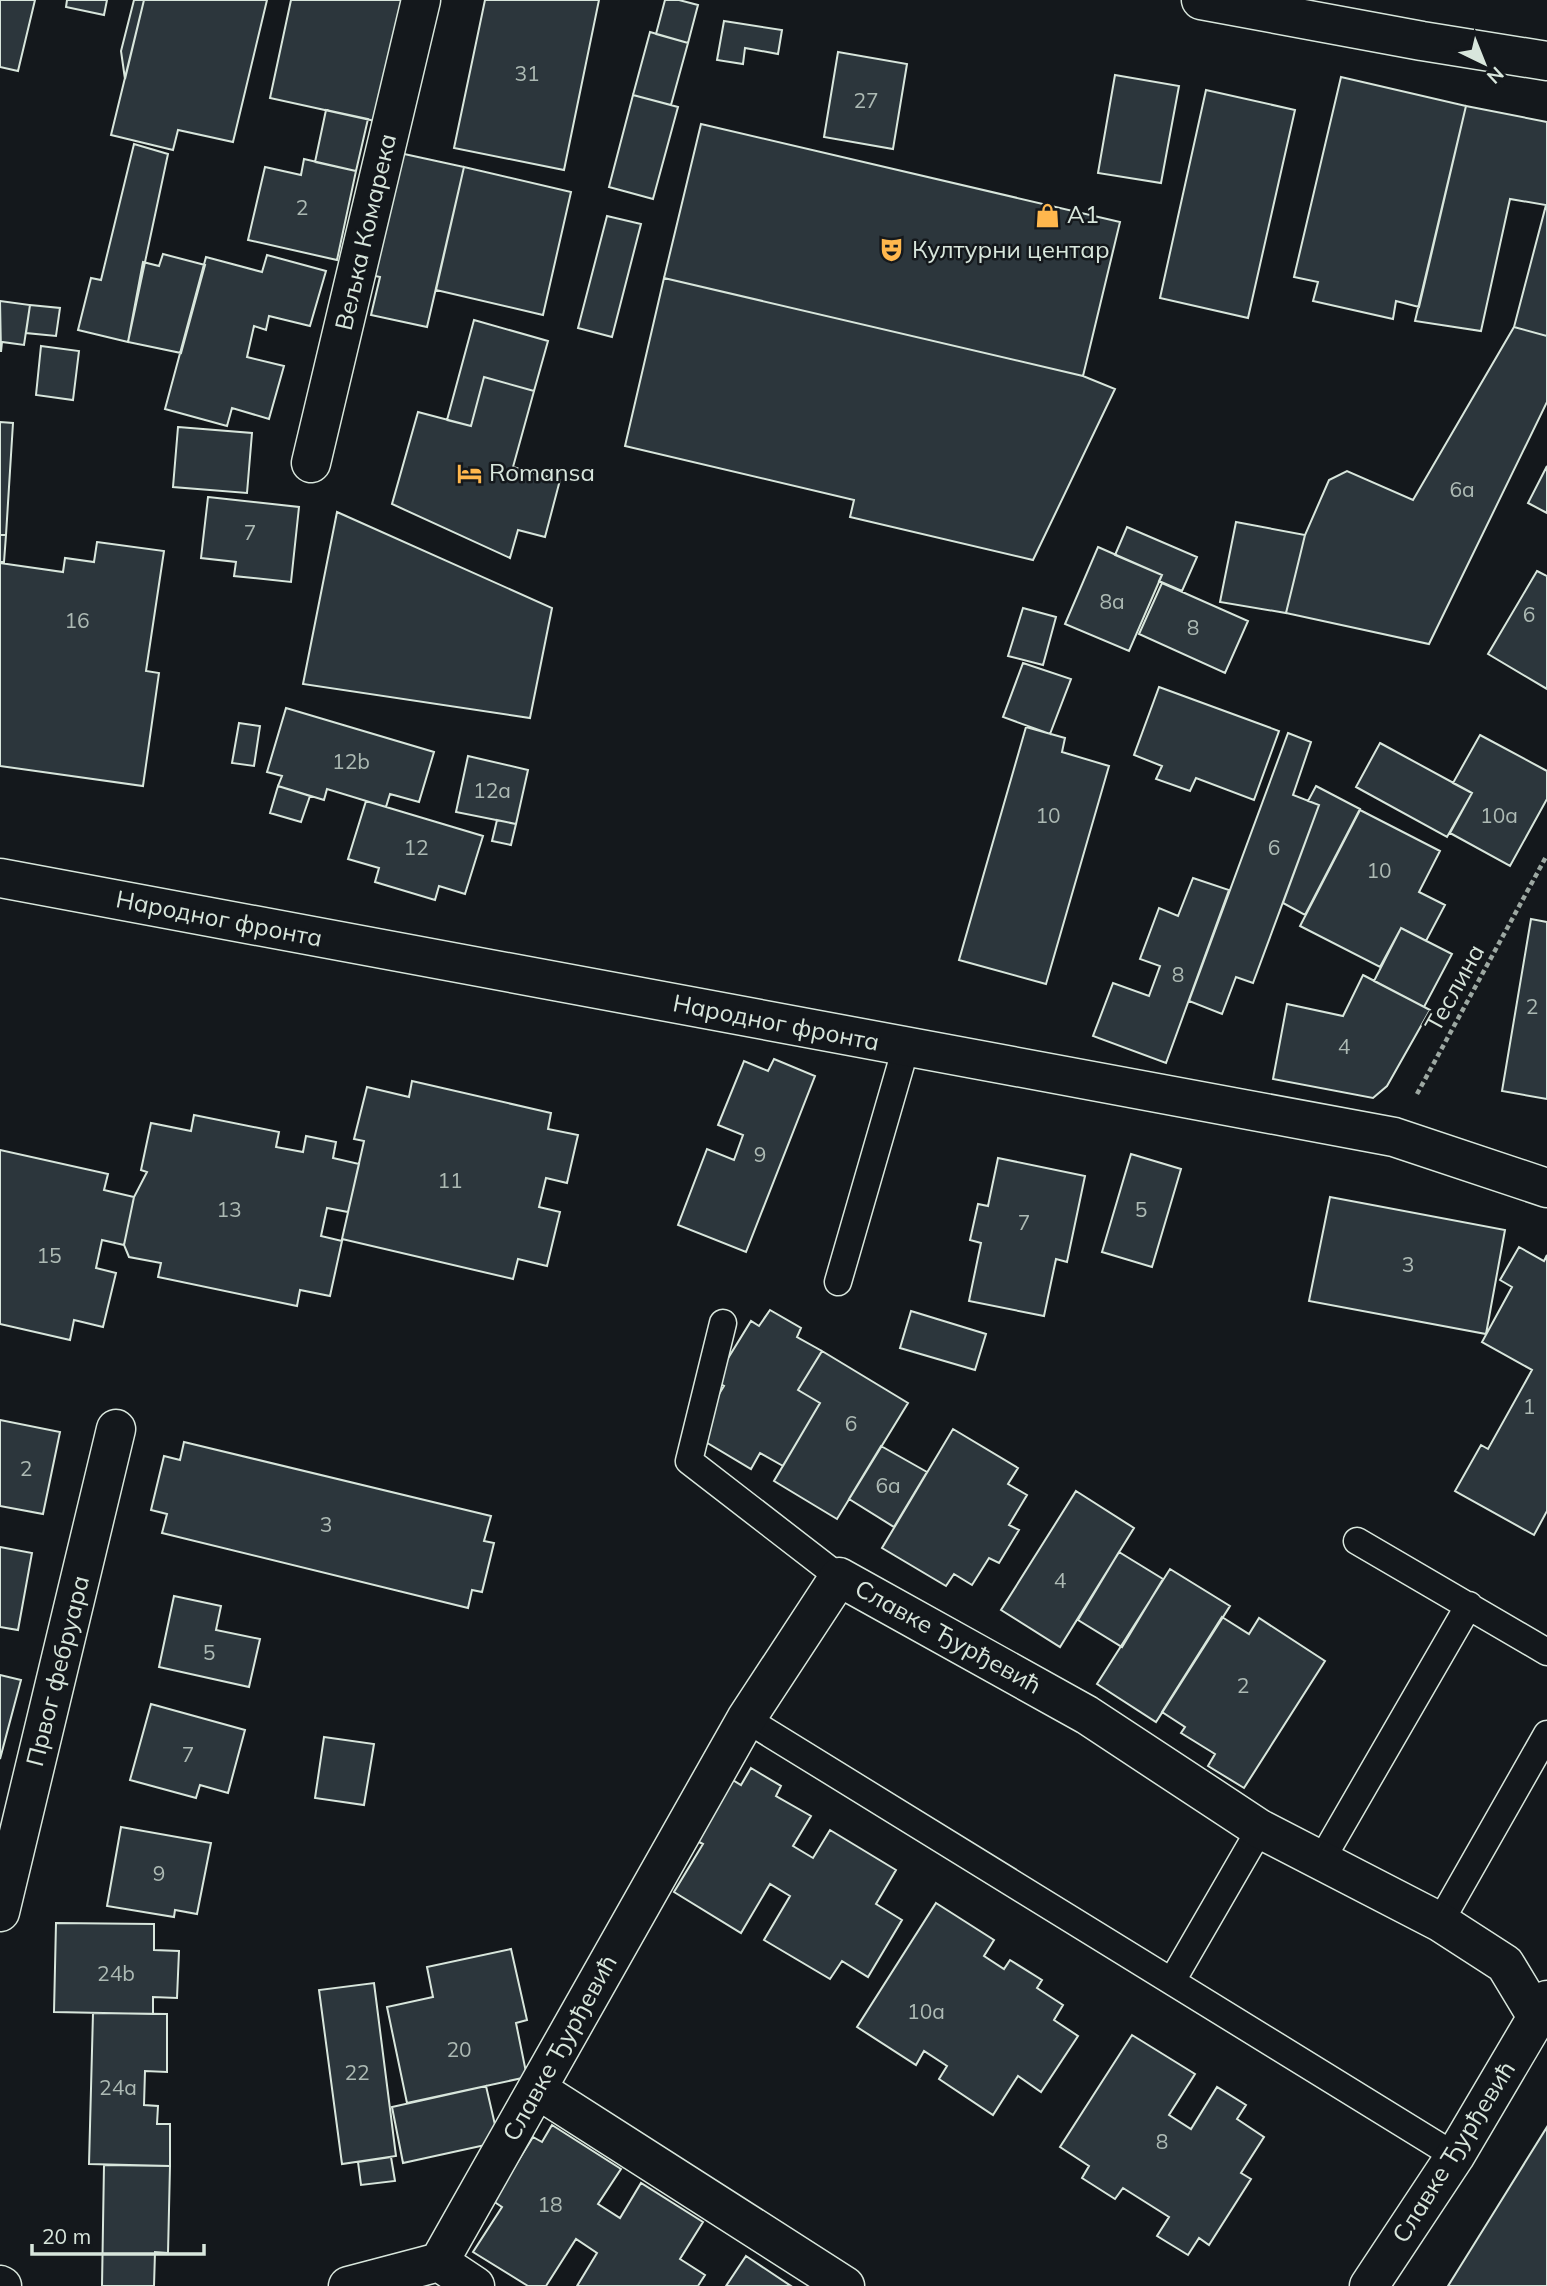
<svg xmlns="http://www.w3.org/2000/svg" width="1547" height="2286" viewBox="0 0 1547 2286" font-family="Mulish,sans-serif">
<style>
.building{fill:#2c363c;stroke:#d8e6dc;stroke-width:2}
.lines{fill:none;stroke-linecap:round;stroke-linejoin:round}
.service-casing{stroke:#d8e6dc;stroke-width:29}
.minor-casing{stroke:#d8e6dc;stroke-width:41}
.tertiary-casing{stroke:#d8e6dc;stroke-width:41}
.path{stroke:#9da8a2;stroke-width:4.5;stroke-dasharray:5 3.5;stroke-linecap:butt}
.service{stroke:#14181c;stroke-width:26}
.minor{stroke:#14181c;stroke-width:38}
.tertiary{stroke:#14181c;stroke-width:38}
.labels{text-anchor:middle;stroke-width:5;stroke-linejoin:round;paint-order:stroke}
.number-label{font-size:21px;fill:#adbab4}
.poi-label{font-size:24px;fill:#d8e6dc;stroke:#14181c;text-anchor:start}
.street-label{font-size:24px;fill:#d8e6dc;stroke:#14181c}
</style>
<rect width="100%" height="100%" fill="#14181c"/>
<path class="building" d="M0 0H35L18 71 0 67Z
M67 0H107L104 15 66 7Z
M134 0H144L125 79 121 51Z
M144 0H267L233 142 178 130 173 150 111 135Z
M291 0H402L375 121 270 98Z
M485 0H599L564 170 454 148Z
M665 0H679L698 5 688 43 656 34Z
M724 21 782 30 778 54 745 48 743 64 717 60Z
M650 32 688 43 671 105 633 95Z
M838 52 907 64 893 149 824 137Z
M1115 75 1179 86 1161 183 1098 173Z
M1341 77 1466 106 1419 307 1396 301 1393 319 1313 301 1318 282 1294 277Z
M1206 90 1295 110 1248 318 1160 298Z
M633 95 678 107 653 199 609 187Z
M1466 106 1547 122V336L1514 327 1546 205 1510 199 1481 331 1415 321Z
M326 110 368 119 356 171 315 162Z
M701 124 1120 222 1083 376 664 278Z
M134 144 168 154 128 342 78 330 91 278 101 280Z
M395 152 464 167 427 327 371 315 380 277 366 274Z
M304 159 356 171 337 260 248 240 265 167 301 175Z
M464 167 571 192 543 315 436 290Z
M607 216 641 224 612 337 578 328Z
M163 254 205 265 181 353 128 342 143 262 159 266Z
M267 255 326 271 310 326 269 316 266 330 254 326 247 357 284 366 269 419 232 408 227 426 165 409 206 257 262 272Z
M664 278 1083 376 1115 389 1033 560 850 517 854 500 625 446Z
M0 301 30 305 24 345 2 342 1 352Z
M30 305 60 308 56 336 26 333Z
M474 320 548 341 534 391 484 377 471 426 447 420Z
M1514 327 1547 336V402L1429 644 1286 613 1305 535 1329 480 1347 471 1413 500Z
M41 346 79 351 73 400 36 395Z
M484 377 534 391 513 467 560 480 545 537 518 530 510 558 392 504 418 412 471 426Z
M0 422 13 423 6 535H0Z
M178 427 252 433 247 493 173 487Z
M1547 466V513L1528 503Z
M208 497 299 507 291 582 234 576 236 562 201 558Z
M337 512 552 608 530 718 303 684Z
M1236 522 1305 535 1286 613 1220 602Z
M1127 527 1197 557 1182 591 1159 581 1162 575 1115 555Z
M0 535H6L4 562H0Z
M97 542 164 551 146 671 159 673 143 786 0 766V563L63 572 65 558 94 562Z
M1098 547 1162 575 1129 651 1065 624Z
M1537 571 1547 576V689L1488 654Z
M1162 583 1248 621 1225 673 1139 634Z
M1023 608 1056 617 1043 665 1008 656Z
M1023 663 1071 679 1050 734 1003 717Z
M1159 687 1279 731 1254 800 1196 778 1190 791 1156 779 1162 766 1134 755Z
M286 708 434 752 419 802 390 794 386 807 327 789 324 800 278 786 282 776 267 772Z
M239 723 260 726 254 766 232 763Z
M1026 727 1065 738 1062 752 1109 766 1046 984 959 960Z
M1288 733 1311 742 1293 795 1319 805 1253 983 1236 977 1222 1014 1189 1001Z
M1480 735 1547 771V799L1510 866 1450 833 1472 793 1453 783Z
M1380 743 1472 793 1447 837 1356 787Z
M468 756 528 770 516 824 456 812Z
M278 786 310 796 301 822 270 813Z
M1316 786 1360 809 1305 915 1283 903 1319 805 1308 801Z
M366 801 483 836 465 894 439 886 435 900 375 882 379 868 348 859Z
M1360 810 1440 851 1419 892 1445 905 1426 941 1401 928 1380 967 1300 926Z
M497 820 516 824 511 845 492 841Z
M1193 878 1229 890 1166 1063 1093 1036 1113 983 1149 996 1160 966 1140 959 1159 908 1178 916Z
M1531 919 1547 922V1099L1502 1091Z
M1401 928 1452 954 1424 1007 1374 981Z
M1363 975 1430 1010 1387 1086 1373 1098 1273 1079 1287 1004 1343 1016Z
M774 1059 815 1076 746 1252 678 1225 707 1149 734 1160 743 1135 718 1125 744 1061 768 1071Z
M412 1081 551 1113 548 1129 578 1135 567 1183 546 1178 539 1207 560 1212 547 1266 518 1259 513 1279 342 1239 364 1141 354 1139 367 1087 409 1097Z
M194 1115 279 1132 276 1147 303 1152 306 1136 336 1142 333 1158 359 1164 348 1212 327 1208 321 1236 342 1241 330 1296 300 1290 297 1306 158 1277 161 1263 129 1257 124 1245 134 1197 147 1172 141 1170 151 1123 191 1131Z
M0 1150 108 1174 104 1190 134 1197 124 1245 102 1240 96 1268 116 1273 103 1327 74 1320 70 1340 0 1324Z
M1131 1154 1181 1169 1152 1267 1102 1252Z
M998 1158 1085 1176 1067 1262 1056 1259 1044 1316 969 1301 981 1243 970 1240 978 1204 988 1206Z
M1330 1197 1505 1230 1486 1334 1309 1301Z
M1519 1247 1544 1261 1547 1255V1511L1534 1535 1455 1491 1481 1445 1488 1449 1532 1370 1482 1342 1512 1287 1500 1280Z
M770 1310 801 1328 797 1337 822 1351 798 1390 820 1403 783 1466 760 1453 751 1469 694 1435 724 1386 714 1381 751 1321 759 1326Z
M911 1311 986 1334 975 1370 900 1348Z
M822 1351 908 1403 837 1519 774 1481 820 1403 798 1390Z
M0 1420 60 1432 43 1514 0 1506Z
M953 1429 1018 1468 1008 1484 1027 1495 1009 1525 1019 1530 999 1563 989 1558 972 1585 954 1574 946 1586 882 1548Z
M184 1442 491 1516 484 1541 494 1543 482 1592 472 1590 468 1608 162 1533 167 1514 151 1510 164 1456 180 1460Z
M881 1446 927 1472 894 1527 849 1499Z
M1076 1491 1134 1528 1060 1647 1001 1610Z
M0 1547 32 1553 18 1630 0 1627Z
M1119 1552 1163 1579 1122 1647 1078 1620Z
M1170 1569 1230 1606 1156 1722 1097 1684Z
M174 1596 221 1606 216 1630 260 1639 249 1687 159 1667Z
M1222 1617 1249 1634 1259 1618 1325 1661 1244 1788 1208 1766 1215 1754 1181 1733 1185 1727 1162 1712Z
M0 1675 21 1680 0 1759Z
M151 1704 245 1730 228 1793 200 1785 196 1798 130 1780Z
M324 1737 374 1744 364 1805 315 1798Z
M751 1768 781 1786 776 1796 811 1816 793 1846 813 1858 830 1830 896 1870 876 1904 902 1920 868 1977 842 1961 830 1979 764 1940 790 1896 770 1884 741 1933 674 1892 703 1844 695 1840 731 1779 741 1785Z
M121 1827 211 1843 197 1914 175 1910 174 1917 107 1906Z
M936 1903 994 1940 984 1956 1004 1969 1010 1960 1042 1980 1037 1988 1063 2005 1054 2020 1078 2036 1041 2092 1018 2076 993 2115 939 2079 947 2066 924 2051 916 2065 857 2027Z
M56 1923 154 1924V1950L179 1951 177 1998 153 1997V2014L54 2012Z
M511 1949 527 2020 516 2023 527 2077 407 2103 387 2007 433 1997 427 1967Z
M374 1983 396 2156 342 2164 319 1990Z
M93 2013 167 2014V2072L145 2071 144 2105 158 2106 157 2124H170V2166L89 2164Z
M1132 2035 1195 2074 1169 2115 1191 2129 1217 2087 1246 2105 1237 2119 1264 2137 1241 2173 1251 2179 1209 2245 1199 2238 1188 2255 1157 2236 1169 2217 1123 2188 1115 2199 1082 2178 1089 2166 1060 2147Z
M486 2086 499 2142 403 2163 392 2107Z
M552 2125 621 2169 598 2204 620 2218 641 2183 703 2222 680 2259 705 2275 698 2286H577L597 2253 576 2239 546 2286H528L473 2252 502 2207 493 2201 533 2137 542 2142Z
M1547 2127V2286H1448L1496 2209Z
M391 2157 395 2181 361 2185 358 2162Z
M104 2165 170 2166 168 2253 155 2252 154 2286H102Z
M746 2256 791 2286H726Z"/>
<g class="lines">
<defs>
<path id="service" d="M838 1282 906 1047
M723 1323 689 1461 839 1577
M1357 1541 1547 1652
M746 1719 1455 2156
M1322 1859 1469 1605
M1440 1922 1547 1734
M1172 1981 1260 1829"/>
<path id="minor" d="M311 463 421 0
M0 878 1394 1137 1547 1188
M0 1912 116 1429
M537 2089 845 2286
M439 2262 746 1719 839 1577 1087 1715 1260 1829 1440 1922 1505 1964 1537 2017
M0 2285 2 2286
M348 2286 439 2262 475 2286
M1369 2286 1455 2156 1547 2000"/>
<path id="tertiary" d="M1201 0 1422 41 1547 61"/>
</defs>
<use href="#service" class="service-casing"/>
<use href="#minor" class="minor-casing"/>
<use href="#tertiary" class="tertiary-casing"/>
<path class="path" d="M1417 1094 1547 855"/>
<use href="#service" class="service"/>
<use href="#minor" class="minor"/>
<use href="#tertiary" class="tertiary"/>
</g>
<defs>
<symbol id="shop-bare" viewBox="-9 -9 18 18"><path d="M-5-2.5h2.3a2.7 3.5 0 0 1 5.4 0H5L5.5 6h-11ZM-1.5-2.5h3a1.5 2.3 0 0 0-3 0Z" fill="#ffb74d" stroke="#14181c" stroke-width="2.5" paint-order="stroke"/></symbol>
<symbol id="theatre-bare" viewBox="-9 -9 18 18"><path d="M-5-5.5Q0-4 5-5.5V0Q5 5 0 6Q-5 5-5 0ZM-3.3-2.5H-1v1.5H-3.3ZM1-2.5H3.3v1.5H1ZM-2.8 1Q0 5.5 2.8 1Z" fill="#ffb74d" stroke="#14181c" stroke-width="2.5" paint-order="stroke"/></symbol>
<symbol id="hotel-bare" viewBox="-9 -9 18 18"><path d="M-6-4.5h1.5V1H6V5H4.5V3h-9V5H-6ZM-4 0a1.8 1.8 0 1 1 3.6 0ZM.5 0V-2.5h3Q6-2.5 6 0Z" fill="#ffb74d" stroke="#14181c" stroke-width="2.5" paint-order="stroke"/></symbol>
</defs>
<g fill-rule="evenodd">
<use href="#shop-bare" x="1030" y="198" width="35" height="35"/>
<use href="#theatre-bare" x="874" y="232" width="35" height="35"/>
<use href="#hotel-bare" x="452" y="456" width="35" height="35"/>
</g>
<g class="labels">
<g class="number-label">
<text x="527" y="81">31</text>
<text x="866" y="108">27</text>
<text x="302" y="215">2</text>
<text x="1462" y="497">6a</text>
<text x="250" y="540">7</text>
<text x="1112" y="609">8a</text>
<text x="1529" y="622">6</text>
<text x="77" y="628">16</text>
<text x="1193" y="635">8</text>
<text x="351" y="769">12b</text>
<text x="492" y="798">12a</text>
<text x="1048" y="823">10</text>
<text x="1499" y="823">10a</text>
<text x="416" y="855">12</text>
<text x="1274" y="855">6</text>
<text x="1379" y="878">10</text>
<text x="1178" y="982">8</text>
<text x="1532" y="1014">2</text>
<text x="1344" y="1054">4</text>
<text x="760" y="1162">9</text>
<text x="450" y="1188">11</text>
<text x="229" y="1217">13</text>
<text x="1141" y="1217">5</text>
<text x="1024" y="1230">7</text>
<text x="49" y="1263">15</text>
<text x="1408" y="1272">3</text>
<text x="1529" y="1414">1</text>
<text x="851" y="1431">6</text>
<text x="26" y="1476">2</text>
<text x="888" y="1493">6a</text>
<text x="326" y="1532">3</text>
<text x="1060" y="1588">4</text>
<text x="209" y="1660">5</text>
<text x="1243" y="1693">2</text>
<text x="188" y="1762">7</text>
<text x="159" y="1881">9</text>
<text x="116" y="1981">24b</text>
<text x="926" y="2019">10a</text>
<text x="459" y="2057">20</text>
<text x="357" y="2080">22</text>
<text x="118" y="2095">24a</text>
<text x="1162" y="2149">8</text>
<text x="550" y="2212">18</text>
</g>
<g class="poi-label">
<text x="1067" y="223">A1</text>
<text x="912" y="258">Културни центар</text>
<text x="489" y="481">Romansa</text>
</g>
<g class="street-label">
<text transform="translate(366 232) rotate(-77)" y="8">Вељка Комарека</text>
<text transform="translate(219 919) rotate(11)" y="8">Народног фронта</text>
<text transform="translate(1455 988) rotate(-61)" y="8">Теслина</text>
<text transform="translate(776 1023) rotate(11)" y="8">Народног фронта</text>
<text transform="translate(948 1637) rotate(29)" y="8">Славке Ђурђевић</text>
<text transform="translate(58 1671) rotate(-76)" y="8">Првог фебруара</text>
<text transform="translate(560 2048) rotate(-61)" y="8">Славке Ђурђевић</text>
<text transform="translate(1454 2152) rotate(-58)" y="8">Славке Ђурђевић</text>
</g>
</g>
<g transform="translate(1484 63) rotate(137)" stroke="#14181c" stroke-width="5" paint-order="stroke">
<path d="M0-5L12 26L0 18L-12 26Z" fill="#d8e6dc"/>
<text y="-10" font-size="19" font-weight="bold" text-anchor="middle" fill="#d8e6dc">N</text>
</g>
<path d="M32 2244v10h172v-10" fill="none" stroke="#d8e6dc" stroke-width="3.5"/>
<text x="42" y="2244" font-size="21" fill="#d8e6dc" stroke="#14181c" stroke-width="5" paint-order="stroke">20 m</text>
</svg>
